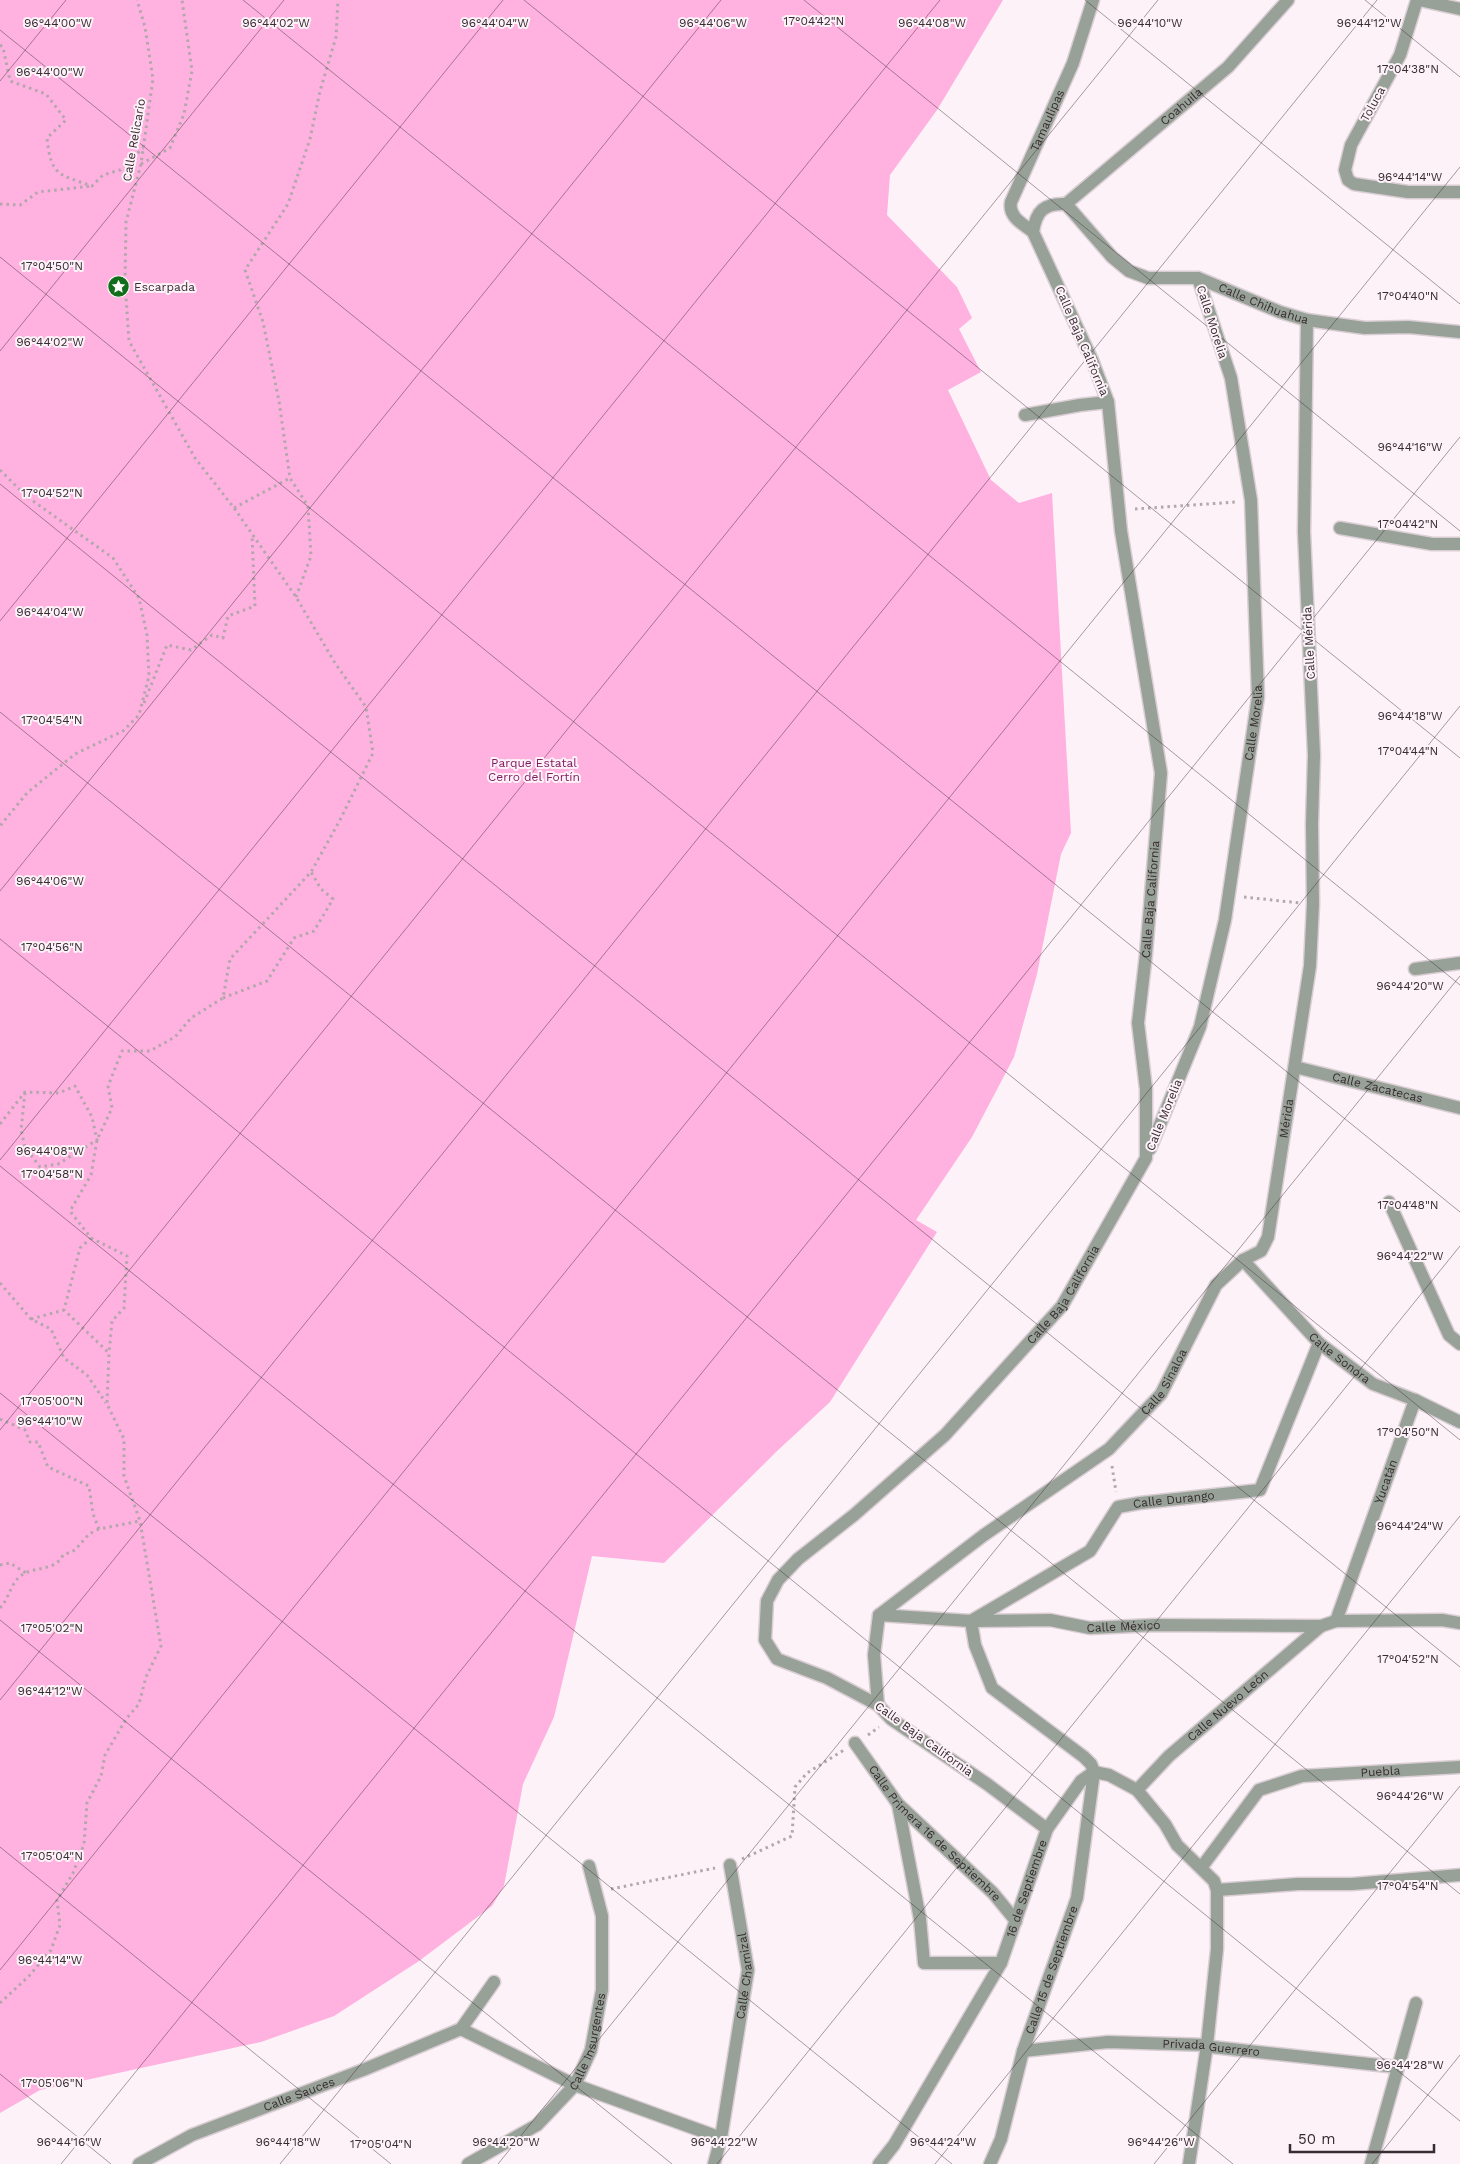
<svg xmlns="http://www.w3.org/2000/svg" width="1460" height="2164" viewBox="0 0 1460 2164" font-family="'Work Sans',sans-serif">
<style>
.green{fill:#ffb1df}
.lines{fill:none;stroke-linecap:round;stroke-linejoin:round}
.minor-casing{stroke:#daced5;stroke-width:15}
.path{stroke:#b3a7ae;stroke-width:3;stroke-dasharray:2.5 4;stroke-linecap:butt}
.minor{stroke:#98a197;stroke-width:12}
.ticks{fill:none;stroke:#372c32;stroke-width:1;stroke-opacity:0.45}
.labels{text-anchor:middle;stroke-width:4;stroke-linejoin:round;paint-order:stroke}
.street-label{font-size:12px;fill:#372c32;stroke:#fef2f9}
.poi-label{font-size:12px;fill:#372c32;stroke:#fef2f9;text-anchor:start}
.park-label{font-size:12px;fill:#821a62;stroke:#fef2f9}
.ticks-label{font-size:12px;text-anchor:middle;fill:#372c32;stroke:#fef2f9;stroke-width:4;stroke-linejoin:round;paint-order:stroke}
</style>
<rect width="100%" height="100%" fill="#fef2f9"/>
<path class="green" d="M0 0H1003L937 110 890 175 887 215 957 287 972 318 959 329 981 372 948 390 991 480 1019 503 1052 493 1071 833 1061 854 1037 974 1014 1057 972 1137 916 1220 937 1232 830 1402 776 1452 664 1563 592 1556 554 1717 523 1784 504 1886 492 1906 419 1961 334 2016 261 2042 40 2090 0 2113Z"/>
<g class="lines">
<defs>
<g id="minor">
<path d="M1417 0 1400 55 1351 145 1345 170 1348 180 1354 184 1408 192H1460"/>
<path d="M1419 0 1460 9"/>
<path id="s1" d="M1066 204 1228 67 1288 0"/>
<path id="s2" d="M1033 232C1023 224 1008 217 1011 202L1073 63 1093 0"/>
<path d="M1025 415 1080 405 1108 402"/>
<path d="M1340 528 1432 544H1460"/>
<path d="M1415 969 1460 963"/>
<path id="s3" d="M1295 1067 1460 1108"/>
<path id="s4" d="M1150 1149 1200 1027 1225 920 1258 697 1251 500 1231 378 1198 278"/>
<path d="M1389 1202 1449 1335 1460 1344"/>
<path id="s5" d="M1243 1260 1319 1343 1373 1384 1415 1400 1460 1422"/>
<path id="s6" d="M879 1615 984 1535 1109 1449 1161 1394 1216 1285 1243 1260 1261 1251 1268 1237 1310 966 1313 904 1312 824 1314 755 1304 532 1307 320"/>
<path id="s7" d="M1336 1621 1415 1400"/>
<path id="s8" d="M878 1705 874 1655 879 1615 971 1621 1050 1620 1090 1628 1155 1625 1321 1626 1336 1621 1442 1620 1460 1623"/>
<path id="s9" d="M855 1743 898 1804 993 1893 1016 1921"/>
<path id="s10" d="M1137 1790 1169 1756 1321 1626"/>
<path d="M898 1804 920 1919 924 1963H1001"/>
<path id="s11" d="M1047 1829 987 1784 891 1719 878 1705 827 1678 777 1659 765 1640 767 1601 778 1580 798 1559 854 1515 945 1435 1062 1306 1146 1158V1089L1138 1023 1146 954 1161 773 1121 531 1108 402 1092 360 1033 232C1036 211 1044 203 1066 204L1112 257 1129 271 1148 278H1198L1280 312 1307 320 1365 328 1408 327 1460 332"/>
<path id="s12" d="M1201 1868 1259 1790 1302 1776 1460 1767"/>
<path d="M1217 1890 1298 1884H1352L1460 1875"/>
<path d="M461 2029 575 2085 721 2138"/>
<path id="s13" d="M1023 2051 1108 2042 1207 2045 1212 2047 1397 2067"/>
<path id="s14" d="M139 2164 192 2135 363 2070 461 2029 494 1982"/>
<path id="s15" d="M468 2164 537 2125 575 2085 591 2050 602 1990V1916L589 1866"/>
<path id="s16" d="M714 2164 721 2138 748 1970 730 1865"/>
<path id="s17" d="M879 2164 894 2145 1001 1963 1047 1829 1081 1781 1094 1772 1109 1775 1137 1790 1165 1824 1177 1845 1214 1881 1217 1890V1949L1207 2045 1189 2164"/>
<path id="s18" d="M990 2164 1001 2139 1023 2051 1077 1898 1094 1772 1091 1764 1084 1757 992 1688 975 1645 971 1621 1090 1551 1118 1507 1140 1503 1260 1490 1319 1343"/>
<path d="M1371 2164 1416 2003"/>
</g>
</defs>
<use href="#minor" class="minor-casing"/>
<path class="path" d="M0 45 3 47 10 81 46 94 66 120 47 138C51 176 58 174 92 186L103 175 120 170 143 148
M141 164 170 148 184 114 192 71 182 0
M0 204 20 205 38 192 91 186
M0 470 26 496 113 558 139 598 147 635 149 676 139 715 123 731 75 754 27 793 0 826
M234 508 290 478
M1135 509 1236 502
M296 597 311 556 308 506 290 478 279 401 263 322 245 270 288 204 310 139 320 91 336 37 338 0
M144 703 167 645 191 650 212 635 223 638 228 616 255 606 252 535
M1244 897 1300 903
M223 998 267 981 294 938 314 931 333 899 321 889 311 872
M0 1124 25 1092 59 1093 75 1086 92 1117 97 1140 58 1164 40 1167 25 1147 21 1130 25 1092
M91 1238 127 1256 124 1308 112 1321 109 1353
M0 1283 31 1319 51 1329 64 1358 87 1375 106 1403
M31 1319 64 1310
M0 1419 25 1430 30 1442H38L48 1467 89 1486 93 1514 99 1529 140 1521
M1112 1466 1116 1492
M0 1565 10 1563 26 1573
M0 1608C11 1596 10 1581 25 1573 38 1567 56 1570 63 1555L75 1550 89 1534 99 1529
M868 1735 879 1727
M742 1859 792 1836 795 1787 807 1773 844 1750
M611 1889 715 1868
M0 2003 29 1976 51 1950 60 1925 57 1900 73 1873 84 1844 87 1803 101 1776 105 1755 126 1719 139 1704 146 1677 161 1646 140 1521 124 1476V1439L107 1404 109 1353 64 1310 80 1248 91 1238 70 1211 91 1175 97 1140 112 1108 108 1086 122 1051H150L175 1037 191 1018 223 998 230 959 311 872 340 820 373 753 366 707 335 663 296 597 234 508 195 458 129 341 125 283 126 222 141 164 153 79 145 27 137 0"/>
<use href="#minor" class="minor"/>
</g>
<path class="ticks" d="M243 0 1460 985M524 0 1460 758M804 0 1460 531M1085 0 1460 304M1365 0 1460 77M0 30 1460 1212M0 81 66 0M0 257 1460 1440M0 351 284 0M0 484 1460 1667M0 621 503 0M0 712 1460 1894M0 891 721 0M0 939 1460 2121M0 1160 940 0M0 1166 1233 2164M0 1393 952 2164M0 1430 1158 0M0 1620 672 2164M0 1700 1377 0M0 1847 391 2164M0 1970 1460 167M0 2074 111 2164M61 2164 1460 437M280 2164 1460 706M498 2164 1460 976M717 2164 1460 1246M935 2164 1460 1516M1154 2164 1460 1786M1372 2164 1460 2055"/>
<defs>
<symbol id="sight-disc" viewBox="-11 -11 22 22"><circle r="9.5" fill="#116e1a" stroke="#fef2f9"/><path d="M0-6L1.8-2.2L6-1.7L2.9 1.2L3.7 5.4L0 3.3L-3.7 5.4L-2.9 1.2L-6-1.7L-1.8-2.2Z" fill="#fff"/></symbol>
</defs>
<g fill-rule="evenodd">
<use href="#sight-disc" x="106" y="274" width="25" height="25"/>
</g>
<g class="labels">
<g class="street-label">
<text transform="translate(1373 104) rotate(-61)" y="4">Toluca</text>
<text dy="4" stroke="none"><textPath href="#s1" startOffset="151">Coahuila</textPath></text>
<text dy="4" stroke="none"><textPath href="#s2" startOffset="129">Tamaulipas</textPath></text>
<text transform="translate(134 140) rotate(-80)" y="4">Calle Relicario</text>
<text dy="4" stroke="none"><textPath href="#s11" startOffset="2202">Calle Chihuahua</textPath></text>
<text transform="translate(1212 322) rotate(72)" y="4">Calle Morelia</text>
<text transform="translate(1082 341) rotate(67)" y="4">Calle Baja California</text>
<text transform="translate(1309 643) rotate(-93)" y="4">Calle Mérida</text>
<text dy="4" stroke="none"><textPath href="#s4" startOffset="441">Calle Morelia</textPath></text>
<text dy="4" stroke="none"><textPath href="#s11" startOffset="1232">Calle Baja California</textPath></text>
<text dy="4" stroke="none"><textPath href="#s3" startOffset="85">Calle Zacatecas</textPath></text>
<text transform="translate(1164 1115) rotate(-68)" y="4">Calle Morelia</text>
<text dy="4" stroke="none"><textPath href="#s6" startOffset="674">Mérida</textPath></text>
<text dy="4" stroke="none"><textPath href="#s11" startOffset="812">Calle Baja California</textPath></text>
<text dy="4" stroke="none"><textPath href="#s5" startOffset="138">Calle Sonora</textPath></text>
<text dy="4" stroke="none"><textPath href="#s6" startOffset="371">Calle Sinaloa</textPath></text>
<text dy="4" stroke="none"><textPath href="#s7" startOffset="148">Yucatán</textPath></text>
<text dy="4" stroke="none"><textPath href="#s18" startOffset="858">Calle Durango</textPath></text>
<text dy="4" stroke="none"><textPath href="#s8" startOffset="336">Calle México</textPath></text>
<text dy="4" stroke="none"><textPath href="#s10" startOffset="124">Calle Nuevo León</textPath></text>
<text transform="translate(924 1739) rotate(36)" y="4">Calle Baja California</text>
<text dy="4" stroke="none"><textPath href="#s12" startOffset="221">Puebla</textPath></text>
<text dy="4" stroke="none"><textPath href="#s9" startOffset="121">Calle Primera 16 de Septiembre</textPath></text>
<text dy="4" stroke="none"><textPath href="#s17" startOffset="314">16 de Septiembre</textPath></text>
<text dy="4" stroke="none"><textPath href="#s18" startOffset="204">Calle 15 de Septiembre</textPath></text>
<text dy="4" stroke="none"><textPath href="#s16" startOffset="191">Calle Chamizal</textPath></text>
<text dy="4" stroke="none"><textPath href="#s15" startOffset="180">Calle Insurgentes</textPath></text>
<text dy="4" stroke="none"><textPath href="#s13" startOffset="189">Privada Guerrero</textPath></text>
<text dy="4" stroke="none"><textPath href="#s14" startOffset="175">Calle Sauces</textPath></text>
</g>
<g class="poi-label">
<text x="134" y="291">Escarpada</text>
</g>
<g class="park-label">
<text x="534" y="767">Parque Estatal<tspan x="534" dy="14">Cerro del Fortín</tspan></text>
</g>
</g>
<g class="ticks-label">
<text x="814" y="25">17°04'42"N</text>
<text x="58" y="27">96°44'00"W</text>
<text x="276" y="27">96°44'02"W</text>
<text x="495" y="27">96°44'04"W</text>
<text x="713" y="27">96°44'06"W</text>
<text x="932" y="27">96°44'08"W</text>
<text x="1150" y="27">96°44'10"W</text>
<text x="1369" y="27">96°44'12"W</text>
<text x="1408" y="73">17°04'38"N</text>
<text x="50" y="76">96°44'00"W</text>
<text x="1410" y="181">96°44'14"W</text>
<text x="52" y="270">17°04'50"N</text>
<text x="1408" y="300">17°04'40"N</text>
<text x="50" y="346">96°44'02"W</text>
<text x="1410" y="451">96°44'16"W</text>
<text x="52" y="497">17°04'52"N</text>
<text x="1408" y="528">17°04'42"N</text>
<text x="50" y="616">96°44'04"W</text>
<text x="1410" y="720">96°44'18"W</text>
<text x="52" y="724">17°04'54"N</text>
<text x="1408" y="755">17°04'44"N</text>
<text x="50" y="885">96°44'06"W</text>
<text x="52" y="951">17°04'56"N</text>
<text x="1410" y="990">96°44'20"W</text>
<text x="50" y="1155">96°44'08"W</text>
<text x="52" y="1178">17°04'58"N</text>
<text x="1408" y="1209">17°04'48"N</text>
<text x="1410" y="1260">96°44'22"W</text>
<text x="52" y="1405">17°05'00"N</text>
<text x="50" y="1425">96°44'10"W</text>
<text x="1408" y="1436">17°04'50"N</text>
<text x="1410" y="1530">96°44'24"W</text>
<text x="52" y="1632">17°05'02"N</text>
<text x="1408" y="1663">17°04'52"N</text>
<text x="50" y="1695">96°44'12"W</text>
<text x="1410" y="1800">96°44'26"W</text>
<text x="52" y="1860">17°05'04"N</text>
<text x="1408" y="1890">17°04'54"N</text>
<text x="50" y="1964">96°44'14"W</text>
<text x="1410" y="2069">96°44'28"W</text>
<text x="52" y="2087">17°05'06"N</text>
<text x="69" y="2146">96°44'16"W</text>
<text x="288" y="2146">96°44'18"W</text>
<text x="506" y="2146">96°44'20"W</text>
<text x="724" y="2146">96°44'22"W</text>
<text x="943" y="2146">96°44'24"W</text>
<text x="1161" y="2146">96°44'26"W</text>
<text x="381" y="2148">17°05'04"N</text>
</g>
<path d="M1290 2144v8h144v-8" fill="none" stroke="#372c32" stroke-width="2.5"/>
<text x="1298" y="2144" font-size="15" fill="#372c32" stroke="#fef2f9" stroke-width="4" paint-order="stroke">50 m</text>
</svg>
